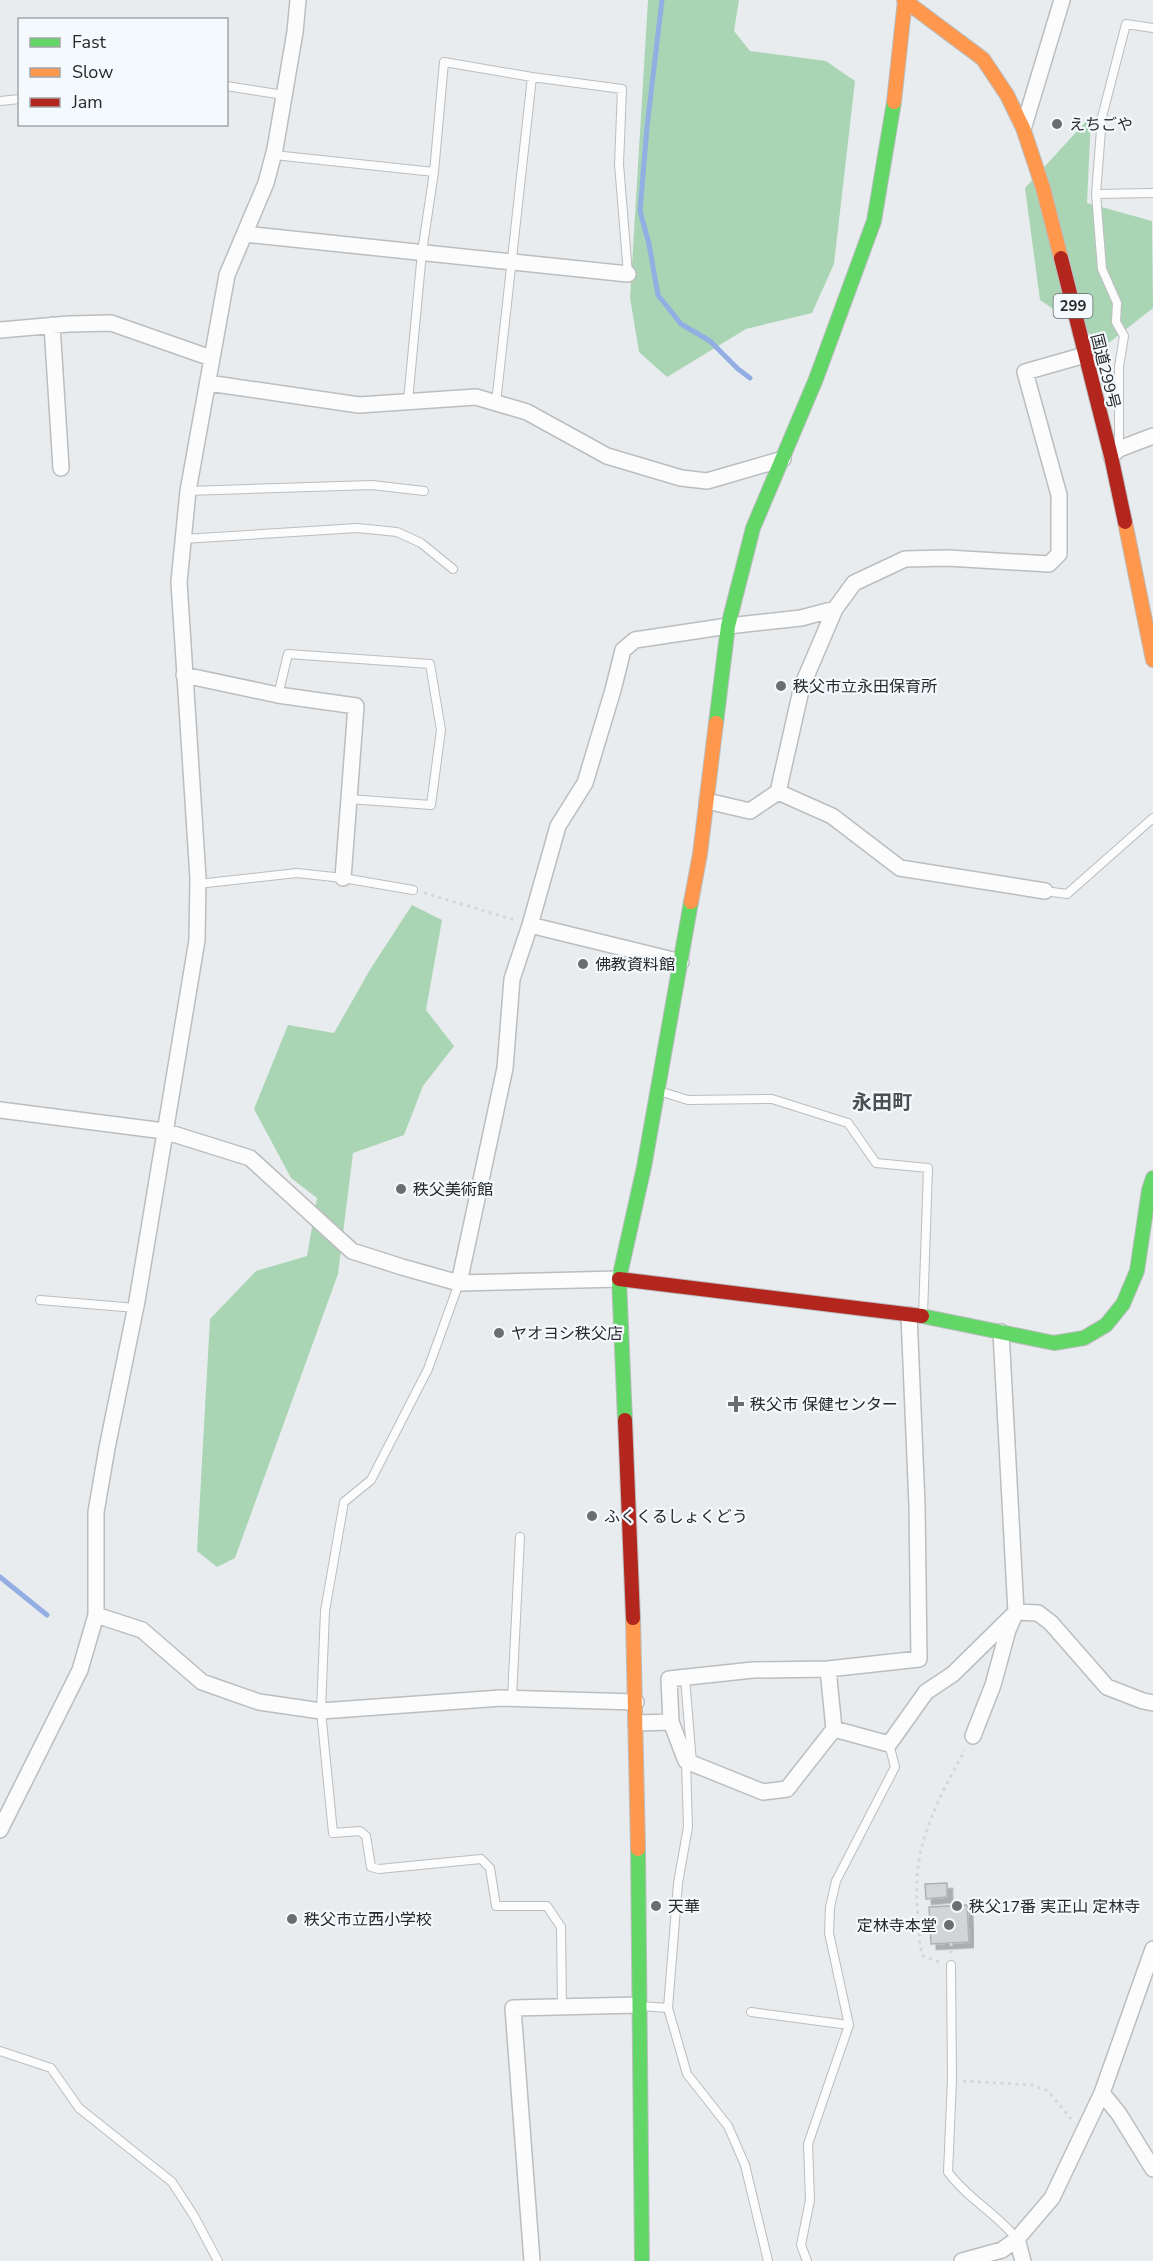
<svg xmlns="http://www.w3.org/2000/svg" width="1153" height="2261" viewBox="0 0 1153 2261" font-family="'Nunito Sans','Noto Sans JP',sans-serif">
<style>
.forest{fill:#a9d5b5}
.lines{fill:none;stroke-linecap:round;stroke-linejoin:round}
.stream{stroke:#92aee2;stroke-width:5}
.building{fill:#d2d4d6;stroke:#b0b1b3;stroke-width:1.5;filter:url(#shadow)}
.lane-casing{stroke:#bbbdbf;stroke-width:10}
.street-casing{stroke:#bbbdbf;stroke-width:18}
.fast-casing{stroke:#bbbdbf;stroke-width:16}
.slow-casing{stroke:#bbbdbf;stroke-width:16}
.jam-casing{stroke:#bbbdbf;stroke-width:16}
.path{stroke:#d5d7d7;stroke-width:3;stroke-dasharray:3 4.5;stroke-linecap:butt}
.lane{stroke:#fcfcfc;stroke-width:8}
.street{stroke:#fcfcfc;stroke-width:15}
.fast{stroke:#63d668;stroke-width:14}
.slow{stroke:#ff974d;stroke-width:14}
.jam{stroke:#b3261e;stroke-width:14}
.poi-dot{fill:#6b6d6f;stroke:#f4f9fd;stroke-width:2}
.labels{text-anchor:middle;stroke-width:4.5;stroke-linejoin:round;paint-order:stroke}
.shield{fill:#f4f9fd;stroke:#64676a;stroke-width:1.5}
.shield-label{font-size:15px;font-weight:bold;fill:#27292b}
.poi-label{font-size:16px;fill:#27292b;stroke:#f4f9fd;text-anchor:start}
.street-label{font-size:16px;fill:#27292b;stroke:#f4f9fd}
.quarter-label{font-size:20px;font-weight:bold;fill:#4a4f52;stroke:#f4f9fd}
</style>
<defs>
<filter id="shadow"><feDropShadow dx="5.5" dy="5.5" stdDeviation="0" flood-color="#0004"/></filter>
</defs>
<rect width="100%" height="100%" fill="#e9ecee"/>
<path class="forest" d="M648 0H739L734 31 750 51 826 61 855 81 834 264 812 313 746 329 667 377 639 352 630 298Z
M1091 116 1087 203 1152 221 1153 308 1106 345 1040 300 1025 188Z
M412 905 442 920 426 1010 454 1046 423 1086 404 1135 353 1153 338 1274 235 1558 217 1567 197 1551 210 1319 256 1271 307 1256 317 1198 291 1178 254 1109 288 1025 334 1033 371 968Z"/>
<g class="lines">
<path class="stream" d="M662 0 647 127 640 211 649 244 658 295 681 324 710 341 738 369 750 378
M0 1577 47 1615"/>
</g>
<path class="building" d="M947 1883V1897L926 1899 925 1884Z
M967 1905 969 1942 931 1944 929 1907Z"/>
<g class="lines">
<defs>
<path id="lane" d="M226 86 284 95
M0 101 20 99
M274 155 434 172
M1096 194 1153 193
M408 401 422 252 434 172 444 62 532 77 622 89 619 164 628 274
M496 403 532 77
M1119 441V367L1124 336 1116 322 1117 303 1102 269 1096 194 1102 117 1126 24 1153 28
M188 491 372 485 424 491
M183 539 357 528 397 532 421 543 453 569
M278 695 288 654 430 664 441 730 431 805 349 799
M198 884 297 873 343 878 413 890
M1045 891 1067 894 1153 818
M659 1091 688 1100 772 1099 848 1123 876 1163 928 1168 923 1315
M459 1283 428 1369 371 1480 344 1502 325 1611 321 1711 333 1833 360 1831 366 1836 371 1867 379 1869 481 1859 490 1868 496 1906H547L561 1927 562 2007
M40 1300 136 1308
M685 1678 692 1763
M512 1698 520 1537
M951 1965 952 2080 948 2172C967 2198 997 2214 1017 2239
M640 2006 668 2008 687 2074 728 2126 745 2165 768 2261
M668 2008 678 1883 688 1827 686 1761
M751 2012 849 2025
M0 2051 51 2068 79 2108 172 2182 194 2216 218 2261
M807 2261 801 2245 810 2200 808 2144 849 2025 829 1933 830 1907 836 1881 895 1767 889 1744"/>
<path id="street" d="M1024 126 1062 0
M245 234 628 274
M52 325 61 468
M0 330 69 324 111 323 211 358
M208 383 359 405 476 397 527 412 607 456 681 478 707 481 783 459
M1111 456 1119 449 1153 436
M184 675 278 695 356 706 343 878
M778 792 832 816 900 868 1045 891
M707 801 750 811 778 792 802 686 835 609
M530 925 681 962
M0 1110 164 1131 250 1158 352 1251 402 1267 459 1283 619 1279
M459 1283 505 1068 512 979 530 925 558 826 585 783 613 690 623 650 635 640 728 626 801 618 835 609 854 583 905 559 947 558 1049 564 1059 554V495L1025 372 1085 355
M96 1615 142 1630 202 1682 259 1702 321 1711 501 1698 636 1702
M828 1669 834 1729
M671 1722 669 1679 753 1670 828 1669 919 1659 917 1505 909 1315
M636 1723 671 1722 686 1761 763 1792 787 1789 834 1729 889 1744 926 1692 953 1674 1016 1612 1038 1613 1051 1623 1107 1687 1143 1701 1153 1703
M973 1736 993 1685 1008 1630 1016 1612 1001 1332
M0 1830 80 1670 96 1615V1512L107 1448 137 1301 197 940 198 878 179 582 188 491 227 275 266 183 275 149 295 32 298 0
M1102 2093 1119 2114 1153 2169
M1017 2239 1023 2261
M532 2261 513 2008 638 2005
M962 2261 1002 2250 1017 2239 1052 2198 1102 2093 1153 1949"/>
<path id="fast" d="M716 723 728 626 753 528 816 379 874 221 894 102
M922 1316 1054 1343 1084 1338 1106 1325 1123 1304 1137 1271 1149 1190 1153 1178
M625 1420 619 1279 644 1167 691 902
M638 1849 642 2261"/>
<path id="slow" d="M904 0 983 59 1007 95 1023 128 1043 188 1061 258
M894 102 905 0
M1125 522 1153 660
M691 902 700 854 716 723
M633 1618 638 1849"/>
<path id="jam" d="M1061 258 1111 456 1125 522
M619 1279 922 1316
M625 1420 633 1618"/>
</defs>
<use href="#lane" class="lane-casing"/>
<use href="#street" class="street-casing"/>
<use href="#fast" class="fast-casing"/>
<use href="#slow" class="slow-casing"/>
<use href="#jam" class="jam-casing"/>
<path class="path" d="M424 893 515 920
M951 1943V1953
M939 1962 923 1956 920 1946C919 1925 916 1903 917 1881 918 1835 943 1790 965 1750
M963 2081 1032 2085 1048 2091 1071 2119"/>
<use href="#lane" class="lane"/>
<use href="#street" class="street"/>
<use href="#fast" class="fast"/>
<use href="#slow" class="slow"/>
<use href="#jam" class="jam"/>
</g>
<g class="poi-dot">
<circle cx="1057" cy="124" r="6"/>
<circle cx="781" cy="686" r="6"/>
<circle cx="583" cy="964" r="6"/>
<circle cx="401" cy="1189" r="6"/>
<circle cx="499" cy="1333" r="6"/>
<path d="M733 1395h6v6h6v6h-6v6h-6v-6h-6v-6h6z"/>
<circle cx="592" cy="1516" r="6"/>
<circle cx="656" cy="1906" r="6"/>
<circle cx="957" cy="1906" r="6"/>
<circle cx="292" cy="1919" r="6"/>
<circle cx="949" cy="1925" r="6"/>
</g>
<g class="labels">
<rect class="shield" x="1053.5" y="294" width="39" height="24" rx="4.5"/>
<g class="shield-label">
<text x="1073" y="311">299</text>
</g>
<g class="poi-label">
<text x="1069" y="130">えちごや</text>
<text x="793" y="692">秩父市立永田保育所</text>
<text x="595" y="970">佛教資料館</text>
<text x="413" y="1195">秩父美術館</text>
<text x="511" y="1339">ヤオヨシ秩父店</text>
<text x="750" y="1410">秩父市 保健センター</text>
<text x="604" y="1522">ふくくるしょくどう</text>
<text x="668" y="1912">天華</text>
<text x="969" y="1912">秩父17番 実正山 定林寺</text>
<text x="304" y="1925">秩父市立西小学校</text>
<text x="937" y="1931" text-anchor="end">定林寺本堂</text>
</g>
<g class="street-label">
<text transform="translate(1106 371) rotate(76)" y="6">国道299号</text>
</g>
<g class="quarter-label">
<text x="882" y="1109">永田町</text>
</g>
</g>
<rect x="18" y="18" width="210" height="108" fill="#f4f9fd" stroke="#a2a6a9" stroke-width="1.5"/>
<rect x="30" y="38" width="30" height="9" fill="#63d668" stroke="#a2a6a9" stroke-width="1.5"/>
<text x="72" y="48" font-size="18" fill="#27292b">Fast</text>
<rect x="30" y="68" width="30" height="9" fill="#ff974d" stroke="#a2a6a9" stroke-width="1.5"/>
<text x="72" y="78" font-size="18" fill="#27292b">Slow</text>
<rect x="30" y="98" width="30" height="9" fill="#b3261e" stroke="#a2a6a9" stroke-width="1.5"/>
<text x="72" y="108" font-size="18" fill="#27292b">Jam</text>
</svg>
